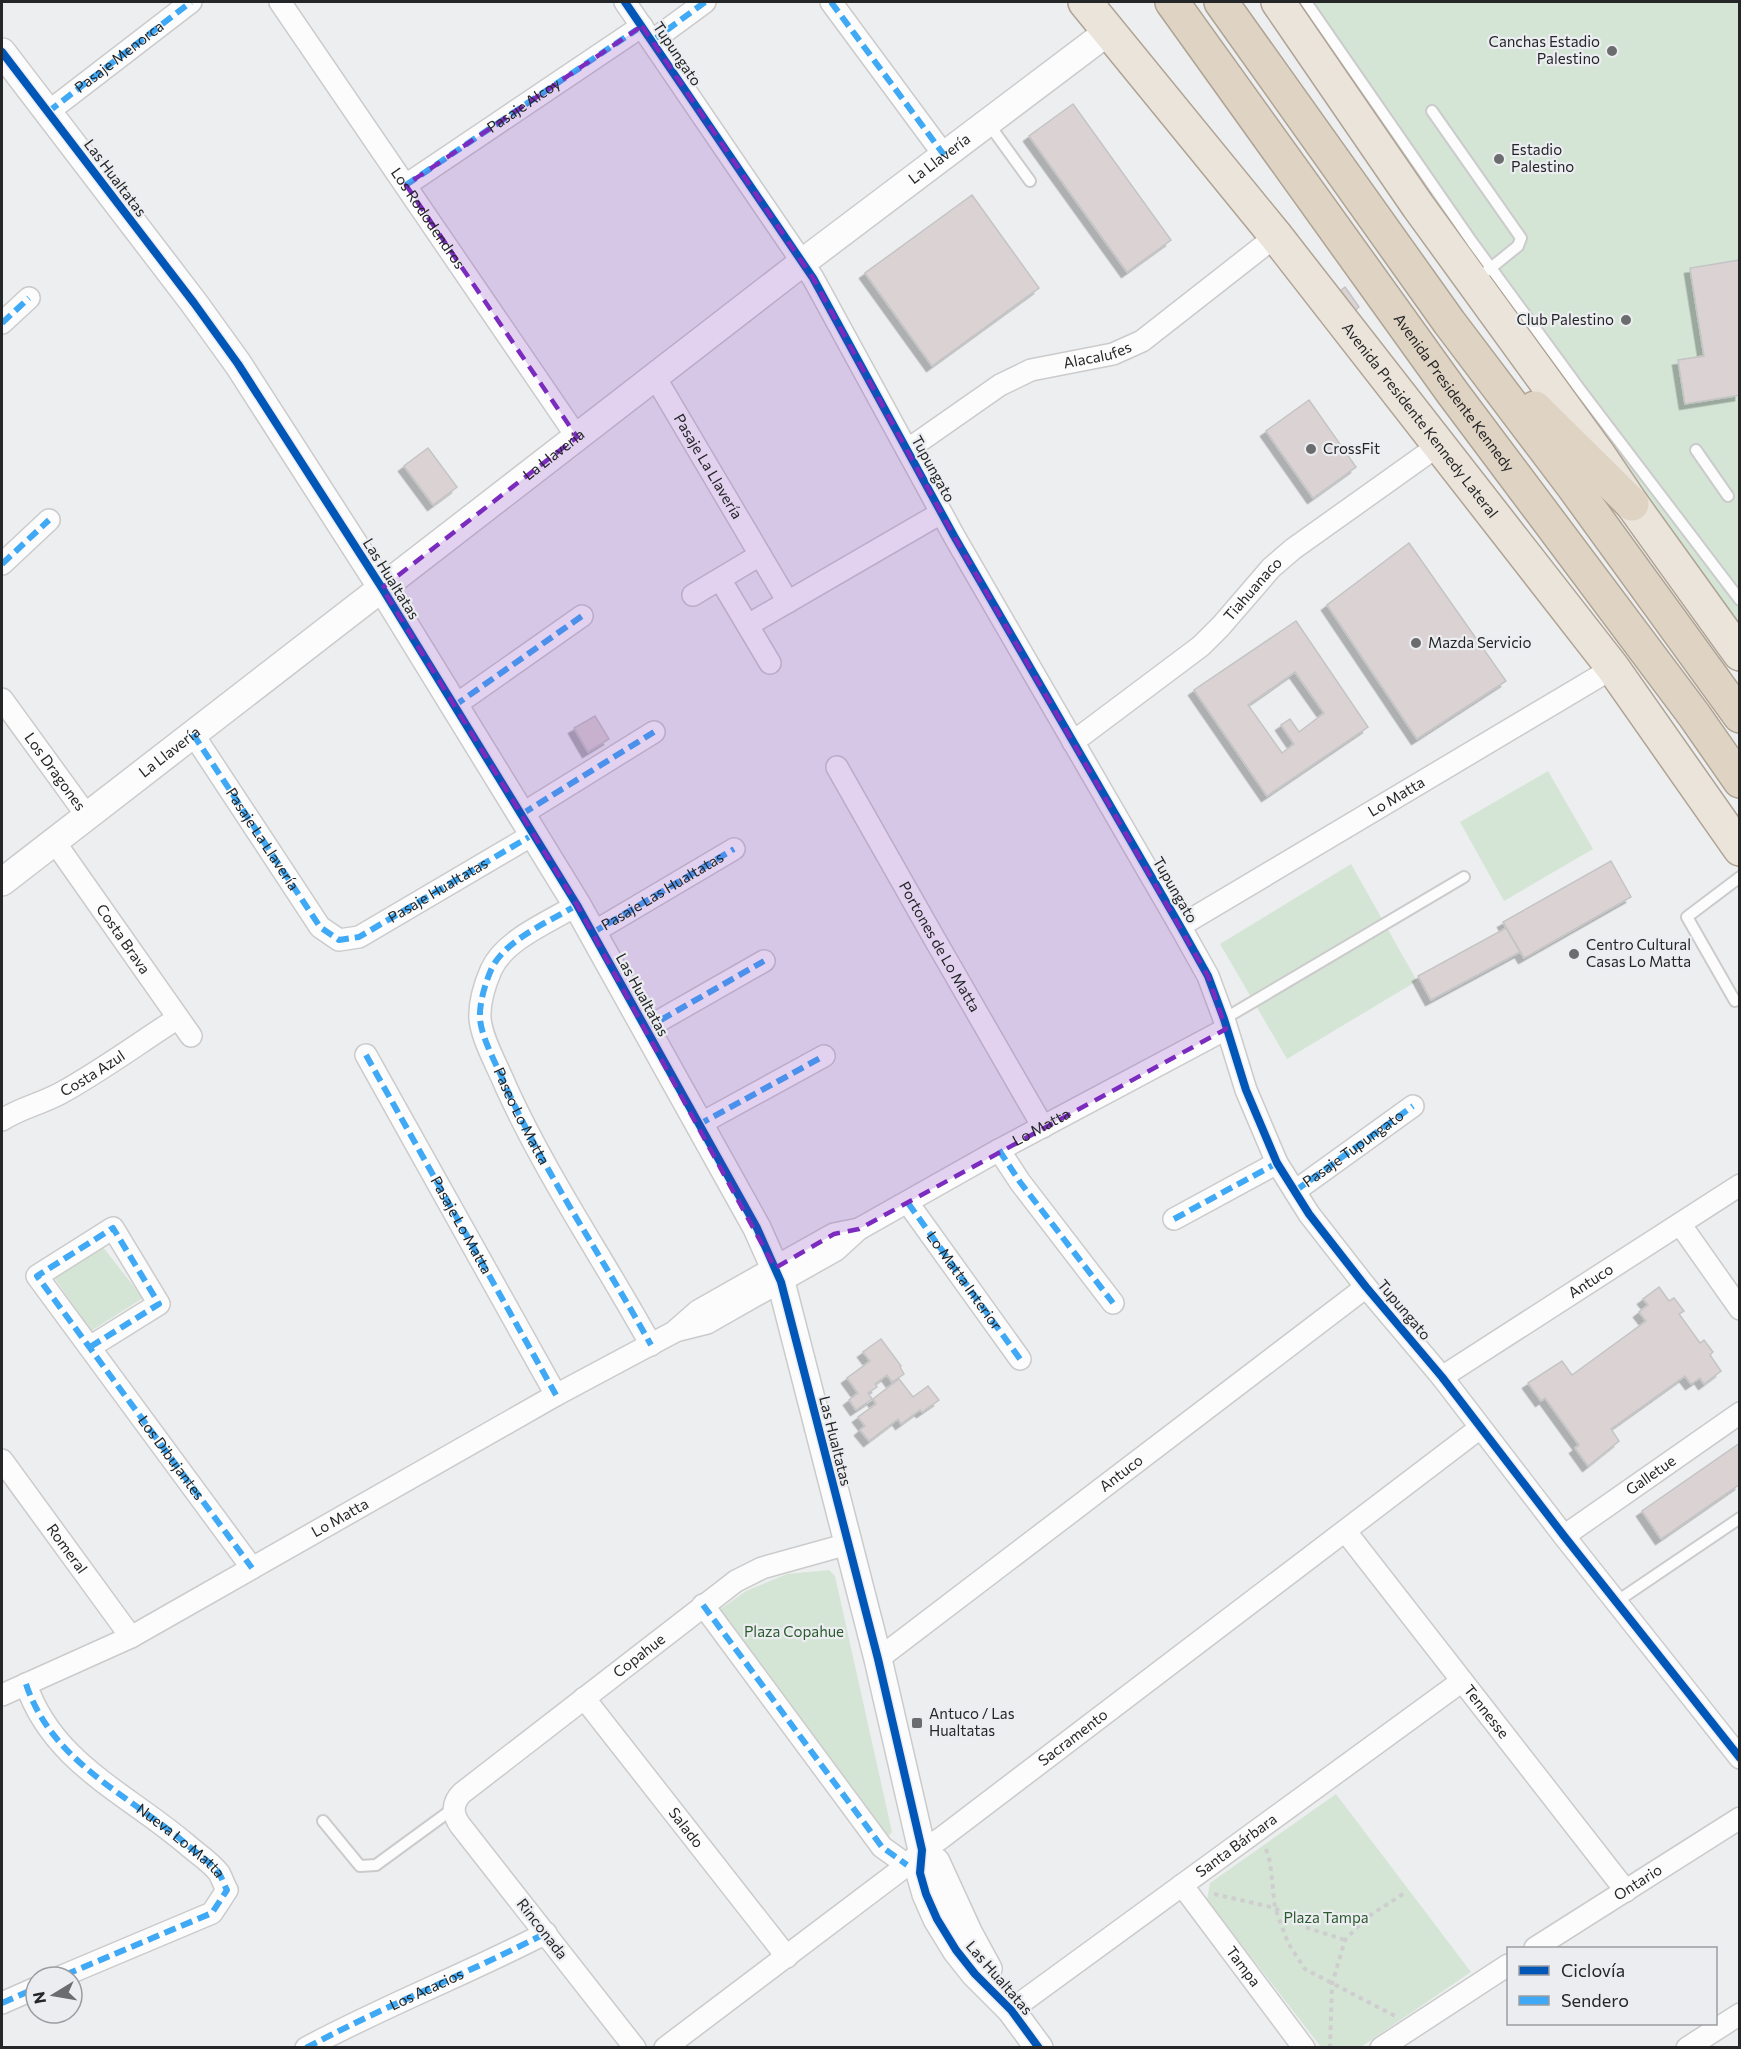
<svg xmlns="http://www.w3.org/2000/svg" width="1741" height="2049" viewBox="0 0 1741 2049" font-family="Commissioner,sans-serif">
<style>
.green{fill:#d4e5d6}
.building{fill:#dbd3d3;stroke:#c5c4c5;stroke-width:1.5;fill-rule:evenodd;filter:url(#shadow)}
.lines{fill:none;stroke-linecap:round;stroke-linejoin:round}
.service-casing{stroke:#cbcbcc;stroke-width:14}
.minor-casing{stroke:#cbcbcc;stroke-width:24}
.tertiary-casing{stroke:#cbcbcc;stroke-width:30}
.primary-casing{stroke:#afa393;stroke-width:36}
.motorway-casing{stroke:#afa393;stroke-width:36}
.path{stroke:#cecece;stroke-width:4;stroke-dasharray:4.5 4.5;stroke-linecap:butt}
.service{stroke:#fcfcfd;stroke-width:10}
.minor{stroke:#fcfcfd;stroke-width:21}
.tertiary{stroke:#fcfcfd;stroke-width:27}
.primary{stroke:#ebe4db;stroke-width:33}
.motorway{stroke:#dfd4c4;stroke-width:33}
.quiet{stroke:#3fa9f5;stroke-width:6;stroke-dasharray:12 6;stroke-linecap:butt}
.cycleway-casing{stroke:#ecedf1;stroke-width:11}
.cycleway{stroke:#0057b8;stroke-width:8}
.marked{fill:#7b2cbf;fill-opacity:0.2;stroke:#7b2cbf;stroke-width:4.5;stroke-dasharray:12 8;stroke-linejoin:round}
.poi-dot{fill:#6b6c6d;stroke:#ecedf1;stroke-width:2}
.labels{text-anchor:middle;stroke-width:4.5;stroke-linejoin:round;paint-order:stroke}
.poi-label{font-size:15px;fill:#252627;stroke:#ecedf1;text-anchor:start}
.street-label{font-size:15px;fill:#252627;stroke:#ecedf1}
.park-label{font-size:15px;fill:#2b5a2f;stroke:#ecedf1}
</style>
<defs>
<filter id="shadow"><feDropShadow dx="-5.5" dy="5.5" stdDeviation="0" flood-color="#0004"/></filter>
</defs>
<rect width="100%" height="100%" fill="#edeef0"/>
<path class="green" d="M1294 2H1739V646Z
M1548 771 1593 849 1504 901 1460 822Z
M1351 864 1417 981 1287 1059 1220 944Z
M102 1246 143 1298 91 1331 54 1277Z
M829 1570 835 1576 892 1832 885 1840 715 1613 746 1591 787 1574Z
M1336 1794 1471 1972 1361 2047H1321L1207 1900 1210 1883Z"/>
<path class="building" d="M1073 104 1171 240 1127 272 1029 136Z
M972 195 1039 288 932 366 865 273Z
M1740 260V395L1685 404 1678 360 1704 356 1690 268Z
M1345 287 1359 307 1350 315 1335 295Z
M1309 400 1356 467 1313 498 1266 431Z
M428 448 457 487 433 505 404 466Z
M1409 543 1506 681 1417 739 1327 605Z
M1296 621 1368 727 1267 796 1194 690ZM1295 672 1324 713 1299 732 1290 719 1281 725 1294 744 1282 753 1248 705Z
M595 716 609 739 588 752 574 728Z
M1611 861 1631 897 1524 958 1503 922Z
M1506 928 1520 952 1431 1000 1418 976Z
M1659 1287 1669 1301 1674 1298 1684 1311 1679 1314 1700 1343 1704 1340 1713 1352 1710 1355 1721 1371 1704 1384 1700 1378 1691 1384 1685 1376 1611 1429 1619 1441 1588 1466 1575 1448 1579 1445 1545 1398 1541 1401 1528 1383 1562 1361 1572 1375 1646 1321 1639 1312 1648 1305 1643 1299Z
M881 1339 901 1366 900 1367 904 1374 892 1382 887 1375 875 1384 877 1387 868 1393 872 1399 856 1410 849 1400 858 1393 847 1378 870 1361 863 1352Z
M899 1379 913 1397 928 1386 939 1400 922 1412 920 1410 901 1424 898 1419 869 1441 860 1430 865 1426 858 1417 876 1404 873 1399Z
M1740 1443V1484L1661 1539 1642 1511Z"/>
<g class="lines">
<defs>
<path id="service" d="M1306 2 1472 242 1581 391 1740 600
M1432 111 1521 238 1518 246 1487 271
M988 123 1030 181
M1696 450 1728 496
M1735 1001 1687 917 1740 877
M1224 1019 1464 877
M1616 1602 1740 1518
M323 1821 360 1866 376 1865 454 1808"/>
<g id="minor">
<path id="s1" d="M280 2 577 437"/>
<path d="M625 2 813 278 954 536 1180 926 1208 976 1224 1019 1246 1090 1277 1163 1309 1214 1366 1287 1442 1377 1564 1536 1740 1758"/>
<path d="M831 2 944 155"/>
<path d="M652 41 705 2"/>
<path d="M48 112 191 2"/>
<path d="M406 185 642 26"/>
<path d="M2 323 29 298"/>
<path id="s2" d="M655 377 788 602"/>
<path id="s3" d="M907 450 1000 385 1031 370 1113 354 1142 341 1276 236"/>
<path d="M2 564 49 520"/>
<path d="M720 579 770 663"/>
<path d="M693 595 760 555"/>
<path d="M748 625 941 513"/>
<path id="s4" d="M2 699 87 816"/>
<path d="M454 706 582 616"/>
<path d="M193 734 320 927 339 940 359 937 534 834"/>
<path id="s5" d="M1073 742 1201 646 1221 626 1271 568 1293 549 1439 445"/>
<path id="s6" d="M837 767 934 938 1043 1127"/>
<path d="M522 814 654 732"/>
<path id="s7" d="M54 841 191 1036"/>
<path d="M577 905C549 922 504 940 491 970 485 984 479 1004 480 1019 482 1040 498 1067 506 1087 547 1177 603 1258 651 1345"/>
<path id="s8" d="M1180 926 1613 668"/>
<path id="s9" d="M592 933 734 849"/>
<path d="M645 1029 764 961"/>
<path d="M366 1055 556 1395"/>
<path id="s10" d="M2 1120C20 1108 41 1104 61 1093 101 1071 139 1043 178 1018"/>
<path d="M698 1125 824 1056"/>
<path d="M999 1150 1020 1182 1113 1303"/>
<path d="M1295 1191 1413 1106"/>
<path d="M908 1203 1020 1359"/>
<path d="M1174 1219 1277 1163"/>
<path d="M1680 1224 1740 1309"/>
<path id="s11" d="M679 1330 707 1323 836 1250 859 1229 999 1150 1226 1029"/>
<path d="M90 1347 159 1304 113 1228 37 1276 252 1568"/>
<path id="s12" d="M1442 1377 1740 1185"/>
<path id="s13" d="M2 1460 131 1637"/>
<path id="s14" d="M1346 1532 1626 1891"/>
<path id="s15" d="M1564 1536 1740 1413"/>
<path d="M703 1605 882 1847 907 1865"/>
<path id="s16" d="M878 1659 1366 1287"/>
<path id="s17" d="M26 1684C52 1762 126 1793 185 1843 195 1852 211 1862 219 1873 222 1878 224 1885 227 1890L212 1913 60 1977"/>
<path id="s18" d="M2 1695 131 1637 556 1395 674 1332 698 1311 793 1257 834 1234 859 1229"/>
<path id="s19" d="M584 1698 787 1957"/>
<path id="s20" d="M1182 1885 1304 2048"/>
<path id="s21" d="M1535 1948 1740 1818"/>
<path d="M2 2003 36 1988"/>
<path id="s22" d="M1011 2010 1462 1681"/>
<path id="s23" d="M306 2048C384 2006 467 1974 546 1933"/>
<path id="s24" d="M635 2048 460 1825C452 1814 452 1803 462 1793L736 1581 762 1568 848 1544"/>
<path id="s25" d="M665 2048 907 1865 922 1850 940 1839 1480 1428"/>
<path d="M1381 2048 1508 1965"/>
<path d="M1687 2048 1740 2014"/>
</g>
<g id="tertiary">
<path d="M2 52 194 303 238 364 382 588 577 905 757 1228 781 1282 878 1659 922 1850 920 1873 926 1894 937 1919 956 1950 975 1974 1011 2010 1039 2048"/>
<path id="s26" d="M2 882 803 262 1109 31"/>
<path d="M922 1850 936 1862 969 1934 988 1969"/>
</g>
<g id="primary">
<path id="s27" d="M1085 2 1276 236 1613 668 1740 849"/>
<path d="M1278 2 1418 206 1599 455 1632 504 1740 654"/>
</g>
<g id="motorway">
<path id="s28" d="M1172 2 1452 392 1694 715 1740 781"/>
<path d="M1221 2 1449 322 1573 486 1740 716"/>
<path d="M1535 408 1632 504"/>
</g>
</defs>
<use href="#service" class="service-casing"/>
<use href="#minor" class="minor-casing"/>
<use href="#tertiary" class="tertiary-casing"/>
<use href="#primary" class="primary-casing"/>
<use href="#motorway" class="motorway-casing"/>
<path class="path" d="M1266 1849 1270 1862 1275 1908 1288 1943 1305 1969 1395 2016
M1214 1894 1275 1908 1305 1927 1345 1940
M1330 2048 1332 1984 1345 1940 1366 1918 1403 1894"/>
<use href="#service" class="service"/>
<use href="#minor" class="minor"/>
<use href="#tertiary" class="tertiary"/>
<use href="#primary" class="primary"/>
<use href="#motorway" class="motorway"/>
<g class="quiet">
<path d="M831 2 944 155"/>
<path d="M652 41 705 2"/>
<path id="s29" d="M48 112 191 2"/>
<path id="s30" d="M406 185 642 26"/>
<path d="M2 323 29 298"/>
<path d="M2 564 49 520"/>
<path d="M454 706 582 616"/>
<path id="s31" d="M193 734 320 927 339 940 359 937 534 834"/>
<path d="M522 814 654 732"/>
<path id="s32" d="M577 905C549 922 504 940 491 970 485 984 479 1004 480 1019 482 1040 498 1067 506 1087 547 1177 603 1258 651 1345"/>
<path d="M592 933 734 849"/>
<path d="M645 1029 764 961"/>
<path id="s33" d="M366 1055 556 1395"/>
<path d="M698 1125 824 1056"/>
<path d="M999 1150 1020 1182 1113 1303"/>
<path id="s34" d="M1295 1191 1413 1106"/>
<path id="s35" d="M908 1203 1020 1359"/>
<path d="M1174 1219 1277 1163"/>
<path id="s36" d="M90 1347 159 1304 113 1228 37 1276 252 1568"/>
<path d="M703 1605 882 1847 907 1865"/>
<path d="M26 1684C52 1762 126 1793 185 1843 195 1852 211 1862 219 1873 222 1878 224 1885 227 1890L212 1913 60 1977"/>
<path d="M2 2003 36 1988"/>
<path d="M306 2048C384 2006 467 1974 546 1933"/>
</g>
<defs>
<path id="cycleway" d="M625 2 813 278 954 536 1180 926 1208 976 1224 1019 1246 1090 1277 1163 1309 1214 1366 1287 1442 1377 1564 1536 1740 1758
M2 52 194 303 238 364 382 588 577 905 757 1228 781 1282 878 1659 922 1850 920 1873 926 1894 937 1919 956 1950 975 1974 1011 2010 1039 2048"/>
</defs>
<use href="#cycleway" class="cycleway-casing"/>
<use href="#cycleway" class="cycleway"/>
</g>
<path class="marked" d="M642 26 813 278 954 536 1208 976 1226 1029 859 1229 834 1234 775 1268 577 905 382 588 577 437 406 185Z"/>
<g class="poi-dot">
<circle cx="1612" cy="51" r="6"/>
<circle cx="1499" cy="159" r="6"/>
<circle cx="1626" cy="320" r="6"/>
<circle cx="1311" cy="449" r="6"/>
<circle cx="1416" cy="643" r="6"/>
<circle cx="1574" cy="954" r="6"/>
<rect x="911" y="1717" width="12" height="12" rx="3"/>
</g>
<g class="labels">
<g class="poi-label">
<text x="1600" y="47" text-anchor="end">Canchas Estadio<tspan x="1600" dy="17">Palestino</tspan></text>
<text x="1511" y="155">Estadio<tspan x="1511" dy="17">Palestino</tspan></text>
<text x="1614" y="325" text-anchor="end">Club Palestino</text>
<text x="1323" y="454">CrossFit</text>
<text x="1428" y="648">Mazda Servicio</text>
<text x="1586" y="950">Centro Cultural<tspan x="1586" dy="17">Casas Lo Matta</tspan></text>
<text x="929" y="1719">Antuco / Las<tspan x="929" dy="17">Hualtatas</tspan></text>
</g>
<g class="street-label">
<text transform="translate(677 54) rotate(56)" y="5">Tupungato</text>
<text dy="5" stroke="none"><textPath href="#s29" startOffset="90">Pasaje Menorca</textPath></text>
<text dy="5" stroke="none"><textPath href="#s30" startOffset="142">Pasaje Alcoy</textPath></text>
<text dy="5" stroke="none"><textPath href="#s26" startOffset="1184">La Llavería</textPath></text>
<text transform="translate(115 178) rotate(53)" y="5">Las Hualtatas</text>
<text dy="5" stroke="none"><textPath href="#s1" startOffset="262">Los Rododendros</textPath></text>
<text dy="5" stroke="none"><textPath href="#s3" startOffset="216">Alacalufes</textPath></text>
<text dy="5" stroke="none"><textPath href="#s28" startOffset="482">Avenida Presidente Kennedy</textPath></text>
<text dy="5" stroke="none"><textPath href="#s27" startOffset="536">Avenida Presidente Kennedy Lateral</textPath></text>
<text dy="5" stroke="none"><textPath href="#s26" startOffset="698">La Llavería</textPath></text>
<text dy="5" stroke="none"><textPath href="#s2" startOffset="104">Pasaje La Llavería</textPath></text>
<text transform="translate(933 469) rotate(61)" y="5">Tupungato</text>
<text transform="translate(391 579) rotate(58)" y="5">Las Hualtatas</text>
<text dy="5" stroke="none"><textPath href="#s5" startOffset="237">Tiahuanaco</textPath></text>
<text dy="5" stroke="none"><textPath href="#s26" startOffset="212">La Llavería</textPath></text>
<text dy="5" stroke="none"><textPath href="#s4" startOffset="90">Los Dragones</textPath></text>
<text dy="5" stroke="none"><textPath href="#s8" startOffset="252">Lo Matta</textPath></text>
<text dy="5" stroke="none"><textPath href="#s31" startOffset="126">Pasaje La Llavería</textPath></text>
<text transform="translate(1175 890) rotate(60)" y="5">Tupungato</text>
<text dy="5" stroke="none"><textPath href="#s31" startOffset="366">Pasaje Hualtatas</textPath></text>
<text dy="5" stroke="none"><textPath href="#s9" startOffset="82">Pasaje Las Hualtatas</textPath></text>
<text dy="5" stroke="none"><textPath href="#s7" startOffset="120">Costa Brava</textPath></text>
<text dy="5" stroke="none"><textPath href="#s6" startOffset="207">Portones de Lo Matta</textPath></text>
<text transform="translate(642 995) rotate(61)" y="5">Las Hualtatas</text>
<text dy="5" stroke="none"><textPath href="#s10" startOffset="102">Costa Azul</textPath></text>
<text dy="5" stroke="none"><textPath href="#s32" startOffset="266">Paseo Lo Matta</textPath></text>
<text dy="5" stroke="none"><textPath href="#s11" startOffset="417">Lo Matta</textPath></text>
<text dy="5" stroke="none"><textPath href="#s34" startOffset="72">Pasaje Tupungato</textPath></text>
<text dy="5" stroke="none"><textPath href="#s33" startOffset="195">Pasaje Lo Matta</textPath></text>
<text dy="5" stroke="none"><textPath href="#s35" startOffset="96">Lo Matta Interior</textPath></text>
<text dy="5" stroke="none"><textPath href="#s12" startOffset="177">Antuco</textPath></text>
<text transform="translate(1404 1310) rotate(50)" y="5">Tupungato</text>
<text transform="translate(835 1441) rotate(76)" y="5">Las Hualtatas</text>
<text dy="5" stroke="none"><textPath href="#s36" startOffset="486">Los Dibujantes</textPath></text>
<text dy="5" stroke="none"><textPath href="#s16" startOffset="306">Antuco</textPath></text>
<text dy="5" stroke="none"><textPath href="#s15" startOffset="106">Galletue</textPath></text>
<text dy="5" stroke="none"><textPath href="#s18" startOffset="382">Lo Matta</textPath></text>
<text dy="5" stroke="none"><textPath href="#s13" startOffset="110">Romeral</textPath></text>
<text dy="5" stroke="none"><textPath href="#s24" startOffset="543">Copahue</textPath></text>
<text dy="5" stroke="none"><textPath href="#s14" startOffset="228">Tennesse</textPath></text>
<text dy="5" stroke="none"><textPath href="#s25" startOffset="513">Sacramento</textPath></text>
<text dy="5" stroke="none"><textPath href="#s19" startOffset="165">Salado</textPath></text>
<text dy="5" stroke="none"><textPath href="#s17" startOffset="224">Nueva Lo Matta</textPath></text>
<text dy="5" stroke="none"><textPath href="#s22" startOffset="279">Santa Bárbara</textPath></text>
<text dy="5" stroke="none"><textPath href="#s21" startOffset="122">Ontario</textPath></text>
<text transform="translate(542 1929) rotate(52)" y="5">Rinconada</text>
<text dy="5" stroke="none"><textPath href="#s20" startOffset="102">Tampa</textPath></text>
<text transform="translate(999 1978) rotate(49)" y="5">Las Hualtatas</text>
<text dy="5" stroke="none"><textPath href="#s23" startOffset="134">Los Acacios</textPath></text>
</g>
<g class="park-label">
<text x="794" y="1637">Plaza Copahue</text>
<text x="1326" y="1923">Plaza Tampa</text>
</g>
</g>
<rect width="1741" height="2049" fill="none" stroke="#252627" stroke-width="6"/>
<rect x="1507" y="1947" width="210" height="78" fill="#ecedf1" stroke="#9c9da0" stroke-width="1.5"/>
<rect x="1519" y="1966" width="30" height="9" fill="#0057b8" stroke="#9c9da0" stroke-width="1.5"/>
<text x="1561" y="1977" font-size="18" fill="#252627">Ciclovía</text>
<rect x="1519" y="1996" width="30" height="9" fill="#3fa9f5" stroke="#9c9da0" stroke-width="1.5"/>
<text x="1561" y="2007" font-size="18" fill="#252627">Sendero</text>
<g transform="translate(54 1995) rotate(259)"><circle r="28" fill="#ecedf1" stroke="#9c9da0" stroke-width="1.5"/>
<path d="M0-4.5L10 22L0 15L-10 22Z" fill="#6b6c6d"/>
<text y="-9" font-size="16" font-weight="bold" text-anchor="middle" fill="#252627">N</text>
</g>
</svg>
